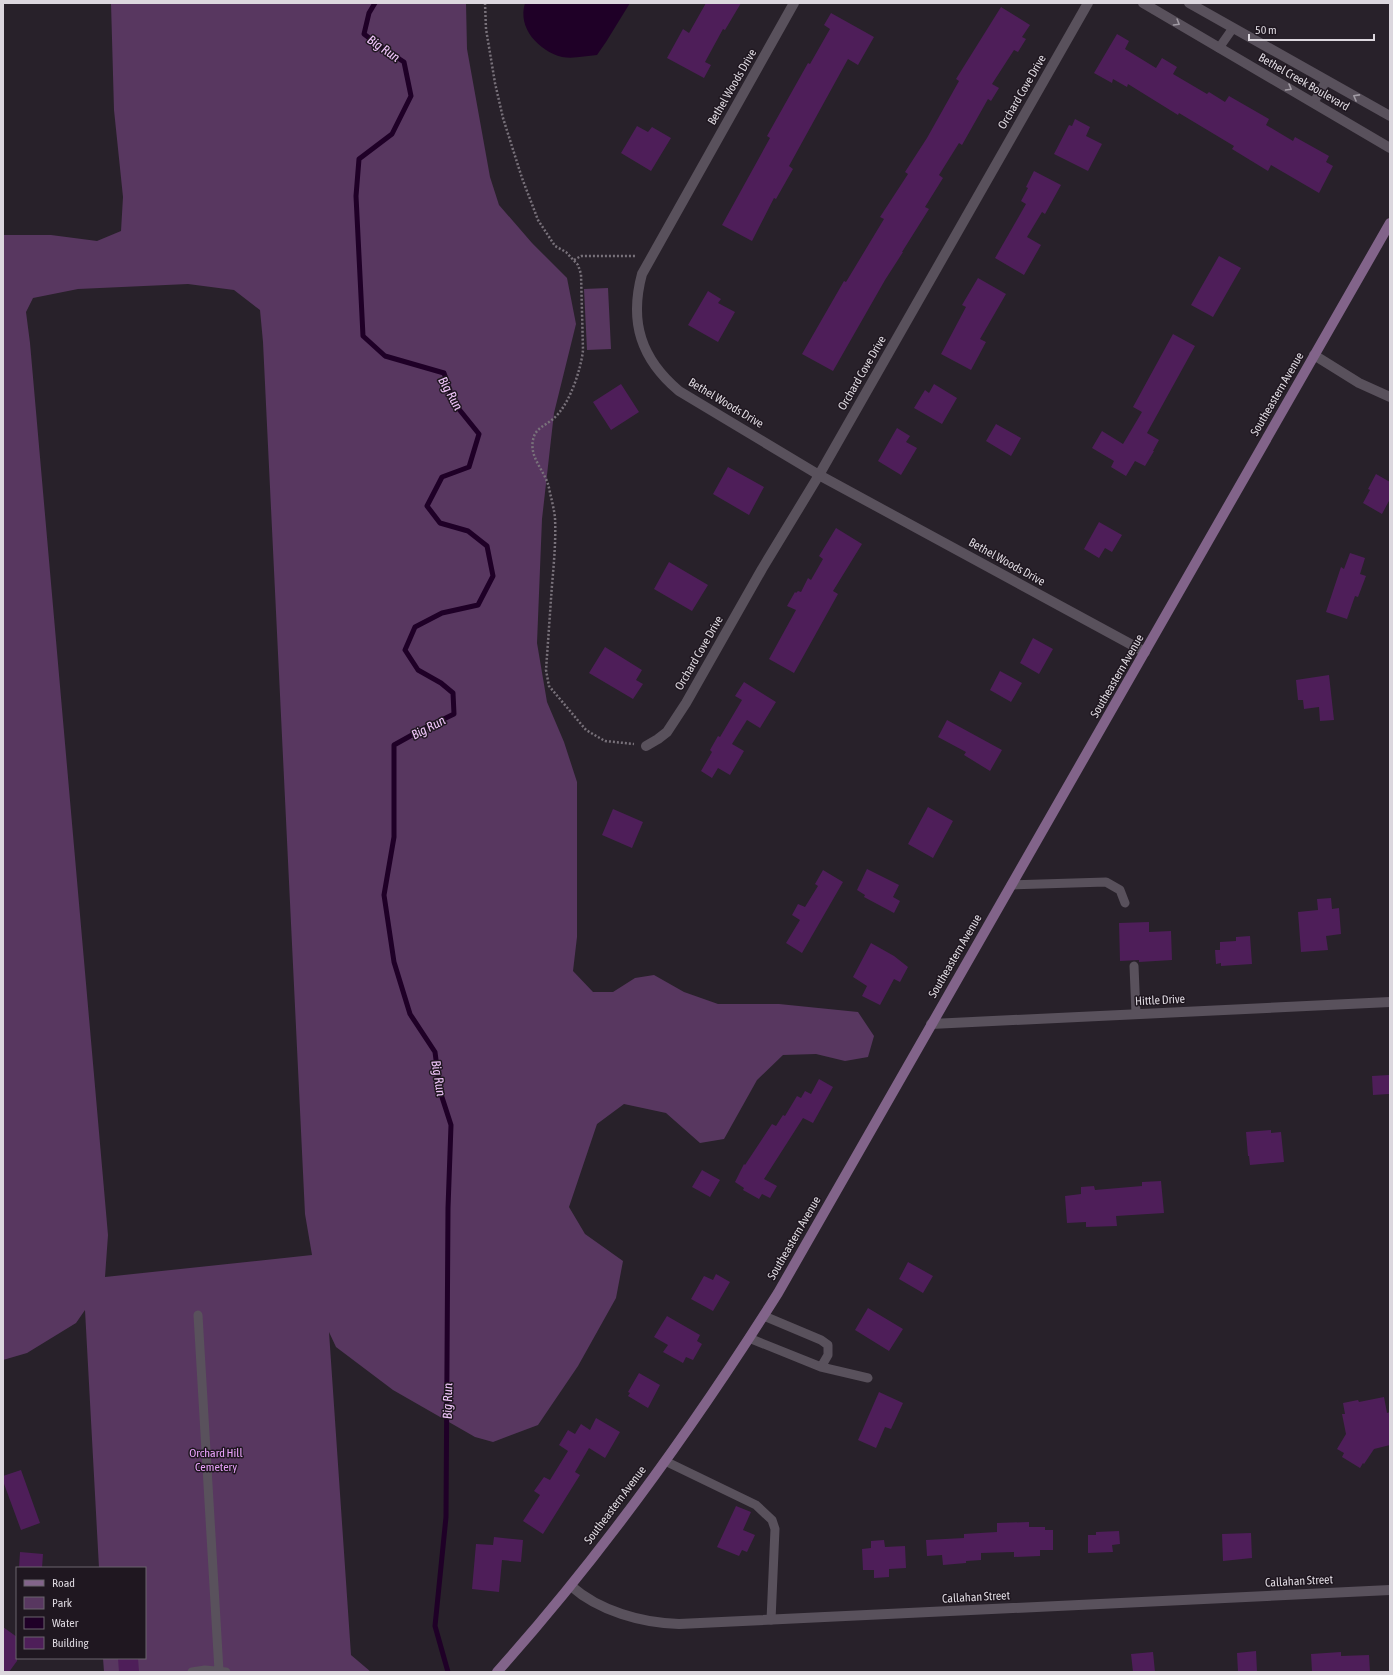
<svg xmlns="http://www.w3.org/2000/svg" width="1393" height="1675" viewBox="0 0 1393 1675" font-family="'Asap Condensed',sans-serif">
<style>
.green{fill:#583760;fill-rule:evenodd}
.water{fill:#1f0027}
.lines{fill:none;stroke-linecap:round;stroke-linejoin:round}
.stream{stroke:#1f0027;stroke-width:5}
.building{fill:#4e1e59}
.path{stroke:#78717a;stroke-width:2.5;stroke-dasharray:2 2;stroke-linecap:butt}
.lane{stroke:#59515c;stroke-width:9}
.street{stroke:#59515c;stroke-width:10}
.secondary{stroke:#82648a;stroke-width:10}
.oneway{stroke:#a19ba4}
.labels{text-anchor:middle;stroke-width:3;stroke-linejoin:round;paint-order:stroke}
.street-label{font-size:12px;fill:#dcd7de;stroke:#1f1720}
.park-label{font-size:12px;fill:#e9a2fa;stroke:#1f1720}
.water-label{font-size:13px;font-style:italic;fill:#f0c5fa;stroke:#1f1720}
</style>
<rect width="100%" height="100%" fill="#28212a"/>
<path class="green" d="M111 3H466L467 49 490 177 499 205 532 243 567 278 576 324 554 413 542 519 537 643 547 702 564 742 577 782V937L573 971 593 992H613L635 978 654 975 684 992 718 1004H779L858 1012 874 1036 868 1057 845 1061 816 1054 783 1055 757 1080 724 1139 700 1143 666 1113 624 1104 597 1124 569 1207 585 1234 623 1261 616 1298 578 1366 538 1425 493 1442 475 1437 393 1390 336 1347 329 1332 351 1655 371 1672H104L103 1658H145V1568H99L85 1310 76 1323 27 1353 3 1360V235H51L97 241 121 231 123 197 114 110ZM188 284 234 290 260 310 263 342 305 1214 312 1255 105 1277 108 1235 30 343 26 312 33 298 78 289Z
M608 288 611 349 587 350 584 289Z"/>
<path class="water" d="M525 3H630L606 42 597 55C586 56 573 59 562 57 539 51 517 28 525 3Z"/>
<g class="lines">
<path class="stream" d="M375 3 369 13 364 34 381 47 404 62 411 96 392 134 359 159 356 196 363 336 385 356 444 373 454 403 479 434 469 467 442 477 427 506 440 523 468 531 487 546 493 576 478 605 442 613 415 627 405 650 418 670 441 683 453 693 454 714 421 730 394 745V837L384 895 394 962 410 1014 435 1052 440 1091 451 1125 448 1208 446 1517 435 1626 448 1672"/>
</g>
<path class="building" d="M706 3H741L725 30 723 29 705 62 711 65 704 78 667 58 683 29 689 33Z
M1001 7 1030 25 1022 37 1026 39 1018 52 1014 50 992 84 999 88 991 101 988 99 962 145 959 143 939 175 943 178 925 207 929 209 902 252H903L885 280 833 371 802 354 844 281 846 282 884 219 880 217 908 174 905 172 927 138 959 81 956 79Z
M831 13 874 37 858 65 848 59 789 166 793 169 776 199 774 198 752 241 722 225 770 138 767 136 808 63 810 64 830 29 824 25Z
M1117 34 1129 41 1125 49 1156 68 1162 58 1177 67 1173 74 1207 94 1209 92 1225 102 1229 96 1269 119 1266 125 1293 141 1295 137 1329 156 1326 162 1333 166 1319 193 1271 165 1268 171 1232 149 1234 146 1179 113 1178 115 1128 84 1127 87 1113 79 1112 83 1094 73Z
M1075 119 1090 127 1086 136 1102 144 1088 171 1054 154 1069 125 1072 126Z
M637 126 648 132 652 127 671 138 651 171 621 153Z
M1034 171 1061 185 1045 214 1042 212 1027 237 1041 245 1024 275 995 258 1026 204 1021 201 1028 188 1026 187Z
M1219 256 1241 268 1213 317 1191 305Z
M978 278 1006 294 980 339 986 342 971 370 941 354 966 307 962 305Z
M708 291 721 299 718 303 735 312 718 342 688 325Z
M1173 334 1195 346 1147 433 1159 440 1153 451H1154L1145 466 1135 461 1126 476 1111 467 1114 461 1092 448 1102 431 1123 444 1142 412 1133 407Z
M621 384 639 412 611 430 593 402Z
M934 384 957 398 942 424 914 408 925 390 929 393Z
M996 424 1021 438 1011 456 986 441Z
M897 428 910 436 906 442 917 448 901 475 878 461Z
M728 467 764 487 749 515 713 494Z
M1376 474 1390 482V499L1382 514 1363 503 1370 490 1368 489Z
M1099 522 1122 535 1112 552 1105 548 1099 558 1084 549Z
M836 528 862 544 833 591 838 594 794 673 769 659 796 610 787 606 795 592 796 593 798 591 801 592 808 578 811 580 823 559 819 556Z
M1350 553 1365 558 1360 574 1366 576 1358 597 1355 596 1347 619 1326 612 1341 567 1344 569Z
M669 562 708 585 692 611 654 589Z
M1033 638 1053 649 1039 674 1020 663Z
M605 647 642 670 636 680 643 684 633 699 589 673Z
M1000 671 1022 683 1011 702 990 690Z
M1329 675 1334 720 1320 721 1319 707 1304 709 1303 700H1298L1296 680Z
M744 682 776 702 760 728 747 720 732 744 744 751 730 775 718 768 712 778 701 771 712 752 710 750 718 736 720 737 742 700 735 696Z
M947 720 1002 750 990 771 964 755 966 752 938 737Z
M928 807 953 821 933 858 908 844Z
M613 809 643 822 632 848 602 835Z
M867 869 899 885 893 897 900 901 894 913 864 897 865 895 857 890Z
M823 870 843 882 802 953 786 943 800 920 792 915 798 904 805 907 818 886 815 884Z
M1331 898 1332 909 1339 908 1341 934 1326 936 1328 950 1301 952 1298 912 1318 910 1317 899Z
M1149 922V932L1171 931 1172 960 1139 962V960L1120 961 1119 923Z
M1250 936 1252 964 1221 966V963L1216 964 1215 950H1220V942L1236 941V937Z
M871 943 894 956 908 967 900 982 894 979 880 1005 862 996 867 986 853 977Z
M1389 1075V1094L1373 1095 1372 1076Z
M819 1079 833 1087 813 1123 803 1118 764 1179 777 1186 770 1198 762 1194 759 1199 743 1190 744 1188 735 1182 744 1164 745 1165 772 1124 776 1126 783 1115 785 1116 797 1096 801 1098 805 1091 811 1094Z
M1271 1130V1133L1281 1132 1284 1162 1250 1165 1249 1156H1248L1246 1132Z
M702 1170 720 1180 710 1197 692 1187Z
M1161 1181 1164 1213 1116 1216 1117 1226 1086 1227V1222L1067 1223 1065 1196 1081 1194V1187L1094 1186 1095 1190 1142 1186V1182Z
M908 1262 933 1276 923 1293 899 1279Z
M716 1274 730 1282 713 1311 691 1299 704 1276 713 1280Z
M868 1308 903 1329 889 1351 855 1330Z
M667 1316 700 1335 697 1341 702 1344 693 1360 686 1357 683 1363 663 1352 668 1345 654 1337Z
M639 1373 660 1385 648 1408 628 1396 630 1393 628 1392Z
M879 1392 903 1403 891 1429 885 1427 876 1448 858 1440Z
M1384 1397 1387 1413 1390 1412V1445L1374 1449 1364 1464 1363 1463 1360 1468 1342 1457 1344 1453 1337 1449 1346 1434 1342 1414H1345L1343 1403 1358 1400 1359 1402Z
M596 1418 620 1432 605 1458 589 1448 575 1472 580 1475 543 1534 523 1521 540 1495 534 1491 544 1477 550 1480 568 1451 559 1445 568 1430 575 1434 581 1424 590 1430Z
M21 1470 40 1523 21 1530 3 1481V1476Z
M736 1506 751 1512 743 1530 755 1535 747 1552 742 1550 739 1556 717 1547Z
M1029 1522V1527H1045V1530H1053V1550H1040V1556L1014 1557V1552L981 1553V1560L966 1561V1563L943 1565 942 1555 927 1556 926 1540 964 1538V1534L997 1532V1523Z
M1119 1531 1120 1544 1112 1545 1113 1552 1088 1553V1535H1096V1532Z
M1251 1533 1252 1558 1223 1561 1222 1534Z
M494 1537 523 1540 521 1562 502 1560 499 1592 472 1589 476 1544 493 1545Z
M884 1540 885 1547 905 1546 906 1568 889 1569V1577L874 1578V1570H863L862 1549 871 1548V1541Z
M20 1552 43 1554 42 1568H19Z
M3 1627 17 1637V1661L9 1672H3Z
M1256 1651 1257 1672H1238L1237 1653Z
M1153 1652 1155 1672H1133L1131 1654Z
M1341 1652V1656L1369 1655 1370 1672H1312L1311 1654Z
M118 1658H138L139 1672H119Z"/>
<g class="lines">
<path class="path" d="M485 3 486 29 495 83 503 118 522 178 538 220 555 246 566 252 578 265 581 274 583 350C581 370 569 406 553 419 545 426 535 428 533 440 529 458 546 472 549 488 551 498 554 508 555 518 556 540 554 562 552 585 550 613 548 642 546 670L549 686 586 730 605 741 634 744
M574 260 581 256H636"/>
<path class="lane" d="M1219 48 1233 28
M1314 102 1326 81
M1011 885 1106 882 1120 890 1125 903
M1134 966 1136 1014
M198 1315 219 1671
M764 1316 821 1340 828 1345V1355L821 1367
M749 1338 821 1367 868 1378
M665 1461 756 1505 772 1520 775 1529 771 1620
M192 1672 205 1670 226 1672"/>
<path class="street" d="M794 3 642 274C629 322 641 359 679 391L819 475 1145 652
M1143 3 1390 148
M1189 3 1390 116
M1314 355 1359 383 1390 397
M646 746 658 739 667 732 686 703 762 569 819 475 1088 3
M931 1024 1390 1002
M571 1586C599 1611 642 1623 679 1624L1390 1590"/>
<path class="secondary" d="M497 1672C602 1555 694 1426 778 1293L1390 223"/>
</g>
<defs><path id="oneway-chevron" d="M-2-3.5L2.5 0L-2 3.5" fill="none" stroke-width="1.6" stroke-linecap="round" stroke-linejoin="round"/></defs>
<g class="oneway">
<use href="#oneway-chevron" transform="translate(1177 23) rotate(31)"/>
<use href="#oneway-chevron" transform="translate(1289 88) rotate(30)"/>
<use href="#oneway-chevron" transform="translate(1356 97) rotate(-151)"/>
</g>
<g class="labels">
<g class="street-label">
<text transform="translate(1304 82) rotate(30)" y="4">Bethel Creek Boulevard</text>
<text transform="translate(732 87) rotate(-60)" y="4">Bethel Woods Drive</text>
<text transform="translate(1022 92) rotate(-60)" y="4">Orchard Cove Drive</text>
<text transform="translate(862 373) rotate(-60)" y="4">Orchard Cove Drive</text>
<text transform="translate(1277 394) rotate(-60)" y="4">Southeastern Avenue</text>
<text transform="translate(726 403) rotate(31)" y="4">Bethel Woods Drive</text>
<text transform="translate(1007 562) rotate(29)" y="4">Bethel Woods Drive</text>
<text transform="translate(699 653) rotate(-60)" y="4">Orchard Cove Drive</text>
<text transform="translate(1117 676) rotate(-60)" y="4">Southeastern Avenue</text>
<text transform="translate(955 956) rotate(-60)" y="4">Southeastern Avenue</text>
<text transform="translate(1160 1000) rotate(-3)" y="4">Hittle Drive</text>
<text transform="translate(794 1238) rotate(-60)" y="4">Southeastern Avenue</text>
<text transform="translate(615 1505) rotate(-53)" y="4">Southeastern Avenue</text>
<text transform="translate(1299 1581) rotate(-3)" y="4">Callahan Street</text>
<text transform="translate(976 1597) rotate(-3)" y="4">Callahan Street</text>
</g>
<g class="park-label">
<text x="216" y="1457">Orchard Hill<tspan x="216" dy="14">Cemetery</tspan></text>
</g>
<g class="water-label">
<text transform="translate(384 48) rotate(35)" y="5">Big Run</text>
<text transform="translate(451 393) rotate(61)" y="5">Big Run</text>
<text transform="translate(428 727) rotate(-27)" y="5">Big Run</text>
<text transform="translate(439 1078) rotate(81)" y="5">Big Run</text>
<text transform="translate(447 1401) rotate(-89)" y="5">Big Run</text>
</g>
</g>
<rect width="1393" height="1675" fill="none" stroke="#dcd7de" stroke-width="8"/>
<rect x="16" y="1567" width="130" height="92" fill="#1f1720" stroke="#6b646c"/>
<rect x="24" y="1580" width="20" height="6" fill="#82648a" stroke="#6b646c"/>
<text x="52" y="1587" font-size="12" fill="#dcd7de">Road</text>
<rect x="24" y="1597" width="20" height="12" fill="#583760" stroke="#6b646c"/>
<text x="52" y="1607" font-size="12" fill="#dcd7de">Park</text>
<rect x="24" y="1617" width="20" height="12" fill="#1f0027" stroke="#6b646c"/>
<text x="52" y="1627" font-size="12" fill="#dcd7de">Water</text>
<rect x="24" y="1637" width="20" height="12" fill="#4e1e59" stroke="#6b646c"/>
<text x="52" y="1647" font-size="12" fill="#dcd7de">Building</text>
<path d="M1249 34v6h125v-6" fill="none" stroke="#dcd7de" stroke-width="2"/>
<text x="1255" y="34" font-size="12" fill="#dcd7de" stroke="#1f1720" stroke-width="3" paint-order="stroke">50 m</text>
</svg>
